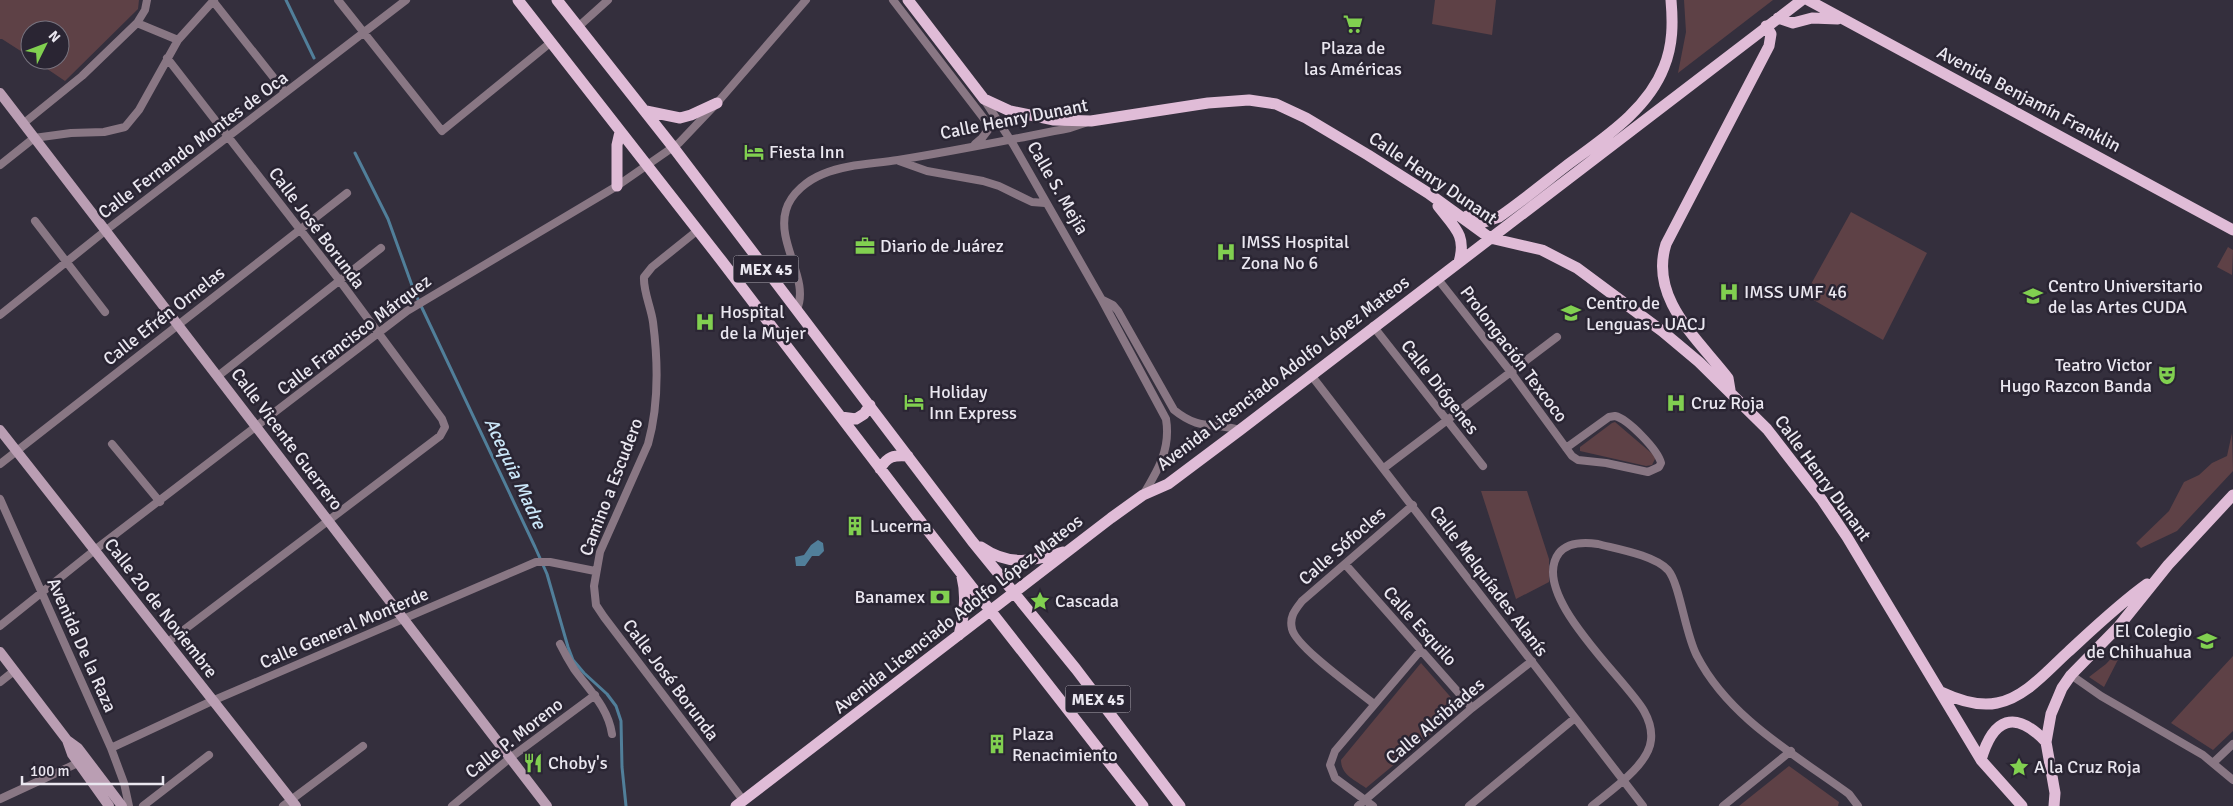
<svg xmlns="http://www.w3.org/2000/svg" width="2233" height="806" viewBox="0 0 2233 806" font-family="Signika,sans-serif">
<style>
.green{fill:#5e4146}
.water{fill:#517f9a}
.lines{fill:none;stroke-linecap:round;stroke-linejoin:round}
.stream{stroke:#517f9a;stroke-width:3}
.minor{stroke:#897784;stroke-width:8}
.secondary{stroke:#ba9eb3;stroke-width:10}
.primary{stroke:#e0bcd7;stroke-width:11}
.labels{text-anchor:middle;stroke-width:5;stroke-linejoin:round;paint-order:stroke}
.shield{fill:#2a2533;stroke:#b0adb7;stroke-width:1}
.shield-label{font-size:16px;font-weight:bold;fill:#eae7f0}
.poi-label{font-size:18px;fill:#eae7f0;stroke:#2a2533;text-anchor:start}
.street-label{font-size:18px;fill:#eae7f0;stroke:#2a2533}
.water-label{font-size:19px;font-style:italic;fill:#cbe7f9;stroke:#2a2533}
</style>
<rect width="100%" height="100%" fill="#342f3d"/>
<path class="green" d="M0 0H139L138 9 65 81 34 60H60V30H30V57L2 39H0Z
M1435 0H1496L1492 35 1432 24Z
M1684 0H1773L1678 73 1686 32Z
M1851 212 1927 253 1883 340 1805 295Z
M2228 247 2233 250 2232 275 2217 267Z
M1615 422 1656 457 1652 465 1646 466 1580 451V447L1612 423Z
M2232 433 2233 471 2177 531 2141 548 2136 543 2169 511 2184 482 2199 475 2212 463 2227 456Z
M1481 491H1527L1549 559V582L1516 599Z
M2120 649 2123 650 2104 687 2089 677 2106 664Z
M2233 656V731L2213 750 2171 723Z
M1421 663 1461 709 1366 788C1355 780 1341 775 1341 760Z
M1789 766 1839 802 1838 806H1739Z"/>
<path class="water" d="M818 540 823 543 824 551 819 556H812L805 566H796L795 557 804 555 811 545Z"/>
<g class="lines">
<path class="stream" d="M286 0 314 58
M355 153 388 219 414 291 535 547 547 574 568 647 573 660 584 673 607 694 616 706 621 721 622 767 626 806"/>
<path class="minor" d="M338 0 442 131 550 43
M893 0 985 120 988 130 982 138 975 144
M213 1 285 92
M137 23 178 40
M578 27 608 0
M167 58 340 281 442 419 445 427 440 436 168 642
M985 101 1013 144 1102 300 1166 419C1171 449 1158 470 1143 495
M24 123 82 76 137 23 145 10 147 0
M899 161 927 171 983 181 999 186 1032 202 1045 203
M0 165 34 138 71 133 104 132 125 127 139 110 178 40 214 0
M35 221 105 312
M698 230 652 267 644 277C643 291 651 307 653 322 658 361 659 405 648 444L600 552 594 586 596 605 604 617 743 800
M1437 278 1510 371 1572 456 1578 460 1606 463 1648 472 1659 467 1661 463C1658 450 1628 419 1615 416L1609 417 1566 448
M1103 300 1113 305 1118 311 1174 410C1200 431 1212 422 1240 430
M797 309C810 280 776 243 786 210 791 193 808 180 823 174 847 164 873 164 898 160 955 151 1013 139 1070 128L1085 123
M0 315 105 231 406 0
M1373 326 1483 466
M1311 375 1643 806
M218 376 381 248
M112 444 160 502
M0 464 347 193
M1384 468 1557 337
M0 499 111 748 124 783 129 806
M1345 564 1472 708
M0 626 96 549 407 311 617 186 679 143 717 103 806 0
M560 644C564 652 569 661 574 669 589 690 608 707 612 734
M2071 675 2101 696 2203 755 2233 780
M0 682 14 671
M1374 704C1357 690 1296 647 1292 629 1289 617 1295 610 1302 601L1413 505
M111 748 212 701 536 562H550L595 571
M2213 763 2233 744
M0 799 82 761
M143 806 209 755
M283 806 363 746
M452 806 510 758 595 695
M1358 806 1472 708 1532 661
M1373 806 1335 778 1330 765 1335 751 1421 650
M1469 806 1575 718
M1592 806C1610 791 1649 765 1651 740 1652 731 1649 720 1644 711 1625 678 1528 594 1559 553 1568 542 1584 542 1598 544 1617 549 1654 555 1668 570 1680 584 1685 634 1697 656 1729 718 1794 754 1849 794L1858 806
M1723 806 1791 751"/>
<path class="secondary" d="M0 93 547 806
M0 430 296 806
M0 652 67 740 78 748 122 806
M67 740 72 754 109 806"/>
<path class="primary" d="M518 0 721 260 918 518 1143 806
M557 0 673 147 972 541 1076 669 1180 806
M908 0 984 99 1010 111 1054 120 1091 121 1208 103 1249 100 1276 104 1306 118 1368 155 1428 193 1490 238 1542 250 1577 268 1662 331 1699 362 1767 429 1822 500 1847 537 1981 760 2022 806
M1808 0 2233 230
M1778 18 1793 23 1812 18 1838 19
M646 111 680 118 691 115 717 103
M617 186V145L620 132
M1438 206C1454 227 1467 235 1459 262
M1467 216 1484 222 1499 217C1522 201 1544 183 1566 166 1602 139 1647 111 1664 67 1673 45 1673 23 1671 0
M1730 390 1728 378C1697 338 1649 298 1666 244L1769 46 1771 34 1766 26
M841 417 856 419 864 414 870 405
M880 469C887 456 894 455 908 456
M981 547C1010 567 1032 561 1063 552
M959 635C964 615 967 597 962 577
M1941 692C1958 700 1978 707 1997 703 2025 698 2048 670 2068 652 2094 628 2119 604 2147 584
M1981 760C1993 718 2015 709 2046 742
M736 806 1111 518 1143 495 1168 484 1240 430 1802 0
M2054 806 2055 793 2046 742 2051 714 2062 688 2071 675 2119 626 2168 565 2233 495"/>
</g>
<defs>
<symbol id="supermarket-bare" viewBox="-9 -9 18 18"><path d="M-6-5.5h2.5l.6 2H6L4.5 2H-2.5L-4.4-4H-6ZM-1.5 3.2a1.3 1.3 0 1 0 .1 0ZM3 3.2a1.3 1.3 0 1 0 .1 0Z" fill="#81d050" stroke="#2a2533" stroke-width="2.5" paint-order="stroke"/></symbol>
<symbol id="hotel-bare" viewBox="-9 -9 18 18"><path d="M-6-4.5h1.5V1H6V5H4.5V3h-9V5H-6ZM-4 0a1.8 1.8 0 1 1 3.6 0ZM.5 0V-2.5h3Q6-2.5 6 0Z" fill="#81d050" stroke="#2a2533" stroke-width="2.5" paint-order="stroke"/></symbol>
<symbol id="office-bare" viewBox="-9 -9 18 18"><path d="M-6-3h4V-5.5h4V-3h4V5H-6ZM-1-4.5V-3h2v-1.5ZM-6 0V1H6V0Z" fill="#81d050" stroke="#2a2533" stroke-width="2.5" paint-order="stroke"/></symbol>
<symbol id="hospital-bare" viewBox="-9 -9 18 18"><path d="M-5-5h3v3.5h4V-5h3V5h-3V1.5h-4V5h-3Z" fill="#81d050" stroke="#2a2533" stroke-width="2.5" paint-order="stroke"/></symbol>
<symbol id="university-bare" viewBox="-9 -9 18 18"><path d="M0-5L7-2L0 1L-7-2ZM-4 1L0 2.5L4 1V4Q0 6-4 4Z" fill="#81d050" stroke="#2a2533" stroke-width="2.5" paint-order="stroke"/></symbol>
<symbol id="theatre-bare" viewBox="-9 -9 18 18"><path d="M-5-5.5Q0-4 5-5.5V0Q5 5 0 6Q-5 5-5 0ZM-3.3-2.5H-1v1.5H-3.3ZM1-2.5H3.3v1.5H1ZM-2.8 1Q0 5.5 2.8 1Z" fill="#81d050" stroke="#2a2533" stroke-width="2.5" paint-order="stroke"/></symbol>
<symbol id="building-bare" viewBox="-9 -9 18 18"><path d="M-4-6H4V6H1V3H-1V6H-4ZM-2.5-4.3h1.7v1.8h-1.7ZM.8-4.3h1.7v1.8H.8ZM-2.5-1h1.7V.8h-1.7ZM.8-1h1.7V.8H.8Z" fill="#81d050" stroke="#2a2533" stroke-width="2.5" paint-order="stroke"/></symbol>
<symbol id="bank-bare" viewBox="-9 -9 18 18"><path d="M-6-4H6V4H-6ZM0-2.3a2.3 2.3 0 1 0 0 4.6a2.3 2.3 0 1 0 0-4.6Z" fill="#81d050" stroke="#2a2533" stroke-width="2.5" paint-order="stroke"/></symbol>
<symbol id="sight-bare" viewBox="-9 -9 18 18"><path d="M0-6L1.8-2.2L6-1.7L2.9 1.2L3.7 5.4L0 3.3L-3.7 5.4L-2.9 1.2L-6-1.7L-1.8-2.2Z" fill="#81d050" stroke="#2a2533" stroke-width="2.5" paint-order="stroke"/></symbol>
<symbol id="restaurant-bare" viewBox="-9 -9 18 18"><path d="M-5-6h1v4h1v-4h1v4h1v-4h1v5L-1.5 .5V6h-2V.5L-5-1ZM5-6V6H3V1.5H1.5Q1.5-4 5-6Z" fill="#81d050" stroke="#2a2533" stroke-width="2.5" paint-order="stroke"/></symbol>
</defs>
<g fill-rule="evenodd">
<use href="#supermarket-bare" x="1339" y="10" width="28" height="28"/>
<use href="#hotel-bare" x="740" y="138" width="28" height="28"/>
<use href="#office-bare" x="851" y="232" width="28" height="28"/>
<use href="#hospital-bare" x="1212" y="238" width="28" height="28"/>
<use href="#hospital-bare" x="1715" y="278" width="28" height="28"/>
<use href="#university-bare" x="2019" y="282" width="28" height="28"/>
<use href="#university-bare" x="1557" y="299" width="28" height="28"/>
<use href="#hospital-bare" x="691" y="308" width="28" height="28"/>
<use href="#theatre-bare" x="2153" y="361" width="28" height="28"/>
<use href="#hotel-bare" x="900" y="388" width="28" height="28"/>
<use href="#hospital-bare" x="1662" y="389" width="28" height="28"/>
<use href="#building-bare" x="841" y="512" width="28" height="28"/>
<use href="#bank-bare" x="926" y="583" width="28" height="28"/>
<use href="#sight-bare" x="1026" y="587" width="28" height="28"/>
<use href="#university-bare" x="2193" y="627" width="28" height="28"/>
<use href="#building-bare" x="983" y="730" width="28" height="28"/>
<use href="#restaurant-bare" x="519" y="749" width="28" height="28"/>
<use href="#sight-bare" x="2005" y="753" width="28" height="28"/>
</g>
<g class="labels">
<g class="shield">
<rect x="733.5" y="255.5" width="65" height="27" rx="4"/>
<rect x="1065.5" y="685.5" width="65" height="27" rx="4"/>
</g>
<g class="shield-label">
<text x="766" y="275">MEX 45</text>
<text x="1098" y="705">MEX 45</text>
</g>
<g class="poi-label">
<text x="1353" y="54" text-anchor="middle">Plaza de<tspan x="1353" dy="21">las Américas</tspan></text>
<text x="769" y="158">Fiesta Inn</text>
<text x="1241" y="248">IMSS Hospital<tspan x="1241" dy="21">Zona No 6</tspan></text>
<text x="880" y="252">Diario de Juárez</text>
<text x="2048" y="292">Centro Universitario<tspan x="2048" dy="21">de las Artes CUDA</tspan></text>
<text x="1744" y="298">IMSS UMF 46</text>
<text x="1586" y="309">Centro de<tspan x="1586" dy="21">Lenguas - UACJ</tspan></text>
<text x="720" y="318">Hospital<tspan x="720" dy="21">de la Mujer</tspan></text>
<text x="2152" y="371" text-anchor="end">Teatro Victor<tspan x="2152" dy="21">Hugo Razcon Banda</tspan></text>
<text x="929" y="398">Holiday<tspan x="929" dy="21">Inn Express</tspan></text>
<text x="1691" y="409">Cruz Roja</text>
<text x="870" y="532">Lucerna</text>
<text x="925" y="603" text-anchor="end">Banamex</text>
<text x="1055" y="607">Cascada</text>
<text x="2192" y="637" text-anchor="end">El Colegio<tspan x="2192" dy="21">de Chihuahua</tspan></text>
<text x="1012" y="740">Plaza<tspan x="1012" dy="21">Renacimiento</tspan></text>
<text x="548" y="769">Choby's</text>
<text x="2034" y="773">A la Cruz Roja</text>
</g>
<g class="street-label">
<text transform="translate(2029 99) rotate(28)" y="6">Avenida Benjamín Franklin</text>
<text transform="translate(1014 119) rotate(-11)" y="6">Calle Henry Dunant</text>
<text transform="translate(193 145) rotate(-37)" y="6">Calle Fernando Montes de Oca</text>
<text transform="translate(1433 178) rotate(34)" y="6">Calle Henry Dunant</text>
<text transform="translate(1058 188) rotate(60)" y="6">Calle S. Mejía</text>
<text transform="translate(317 228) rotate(53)" y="6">Calle José Borunda</text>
<text transform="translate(164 316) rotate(-38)" y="6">Calle Efrén Ornelas</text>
<text transform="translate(354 335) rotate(-37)" y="6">Calle Francisco Márquez</text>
<text transform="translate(1514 354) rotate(53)" y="6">Prolongación Texcoco</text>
<text transform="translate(1283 373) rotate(-37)" y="6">Avenida Licenciado Adolfo López Mateos</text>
<text transform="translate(1440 387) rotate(52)" y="6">Calle Diógenes</text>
<text transform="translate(287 439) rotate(53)" y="6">Calle Vicente Guerrero</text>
<text transform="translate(1823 478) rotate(54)" y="6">Calle Henry Dunant</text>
<text transform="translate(611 487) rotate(-69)" y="6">Camino a Escudero</text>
<text transform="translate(1342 546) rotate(-41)" y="6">Calle Sófocles</text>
<text transform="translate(1489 581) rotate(53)" y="6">Calle Melquíades Alanís</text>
<text transform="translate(161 608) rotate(52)" y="6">Calle 20 de Noviembre</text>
<text transform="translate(958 614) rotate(-38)" y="6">Avenida Licenciado Adolfo López Mateos</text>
<text transform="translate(1420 626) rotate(48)" y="6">Calle Esquilo</text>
<text transform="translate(344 628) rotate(-23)" y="6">Calle General Monterde</text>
<text transform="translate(82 645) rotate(66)" y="6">Avenida De la Raza</text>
<text transform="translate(671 680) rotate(53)" y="6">Calle José Borunda</text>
<text transform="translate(1435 721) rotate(-40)" y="6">Calle Alcibíades</text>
<text transform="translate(514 738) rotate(-38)" y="6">Calle P. Moreno</text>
</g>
<g class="water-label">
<text transform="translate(516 473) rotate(65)" y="7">Acequia Madre</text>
</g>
</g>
<g transform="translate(45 45) rotate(48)"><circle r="24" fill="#2a2533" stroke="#77737f"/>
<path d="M0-4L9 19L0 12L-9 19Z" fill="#81d050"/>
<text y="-8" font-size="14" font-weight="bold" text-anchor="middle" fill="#eae7f0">N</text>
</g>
<path d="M22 776v8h141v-8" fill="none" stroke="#eae7f0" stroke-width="2.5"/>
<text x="30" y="776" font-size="15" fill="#eae7f0" stroke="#2a2533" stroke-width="4" paint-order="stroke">100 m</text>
</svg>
